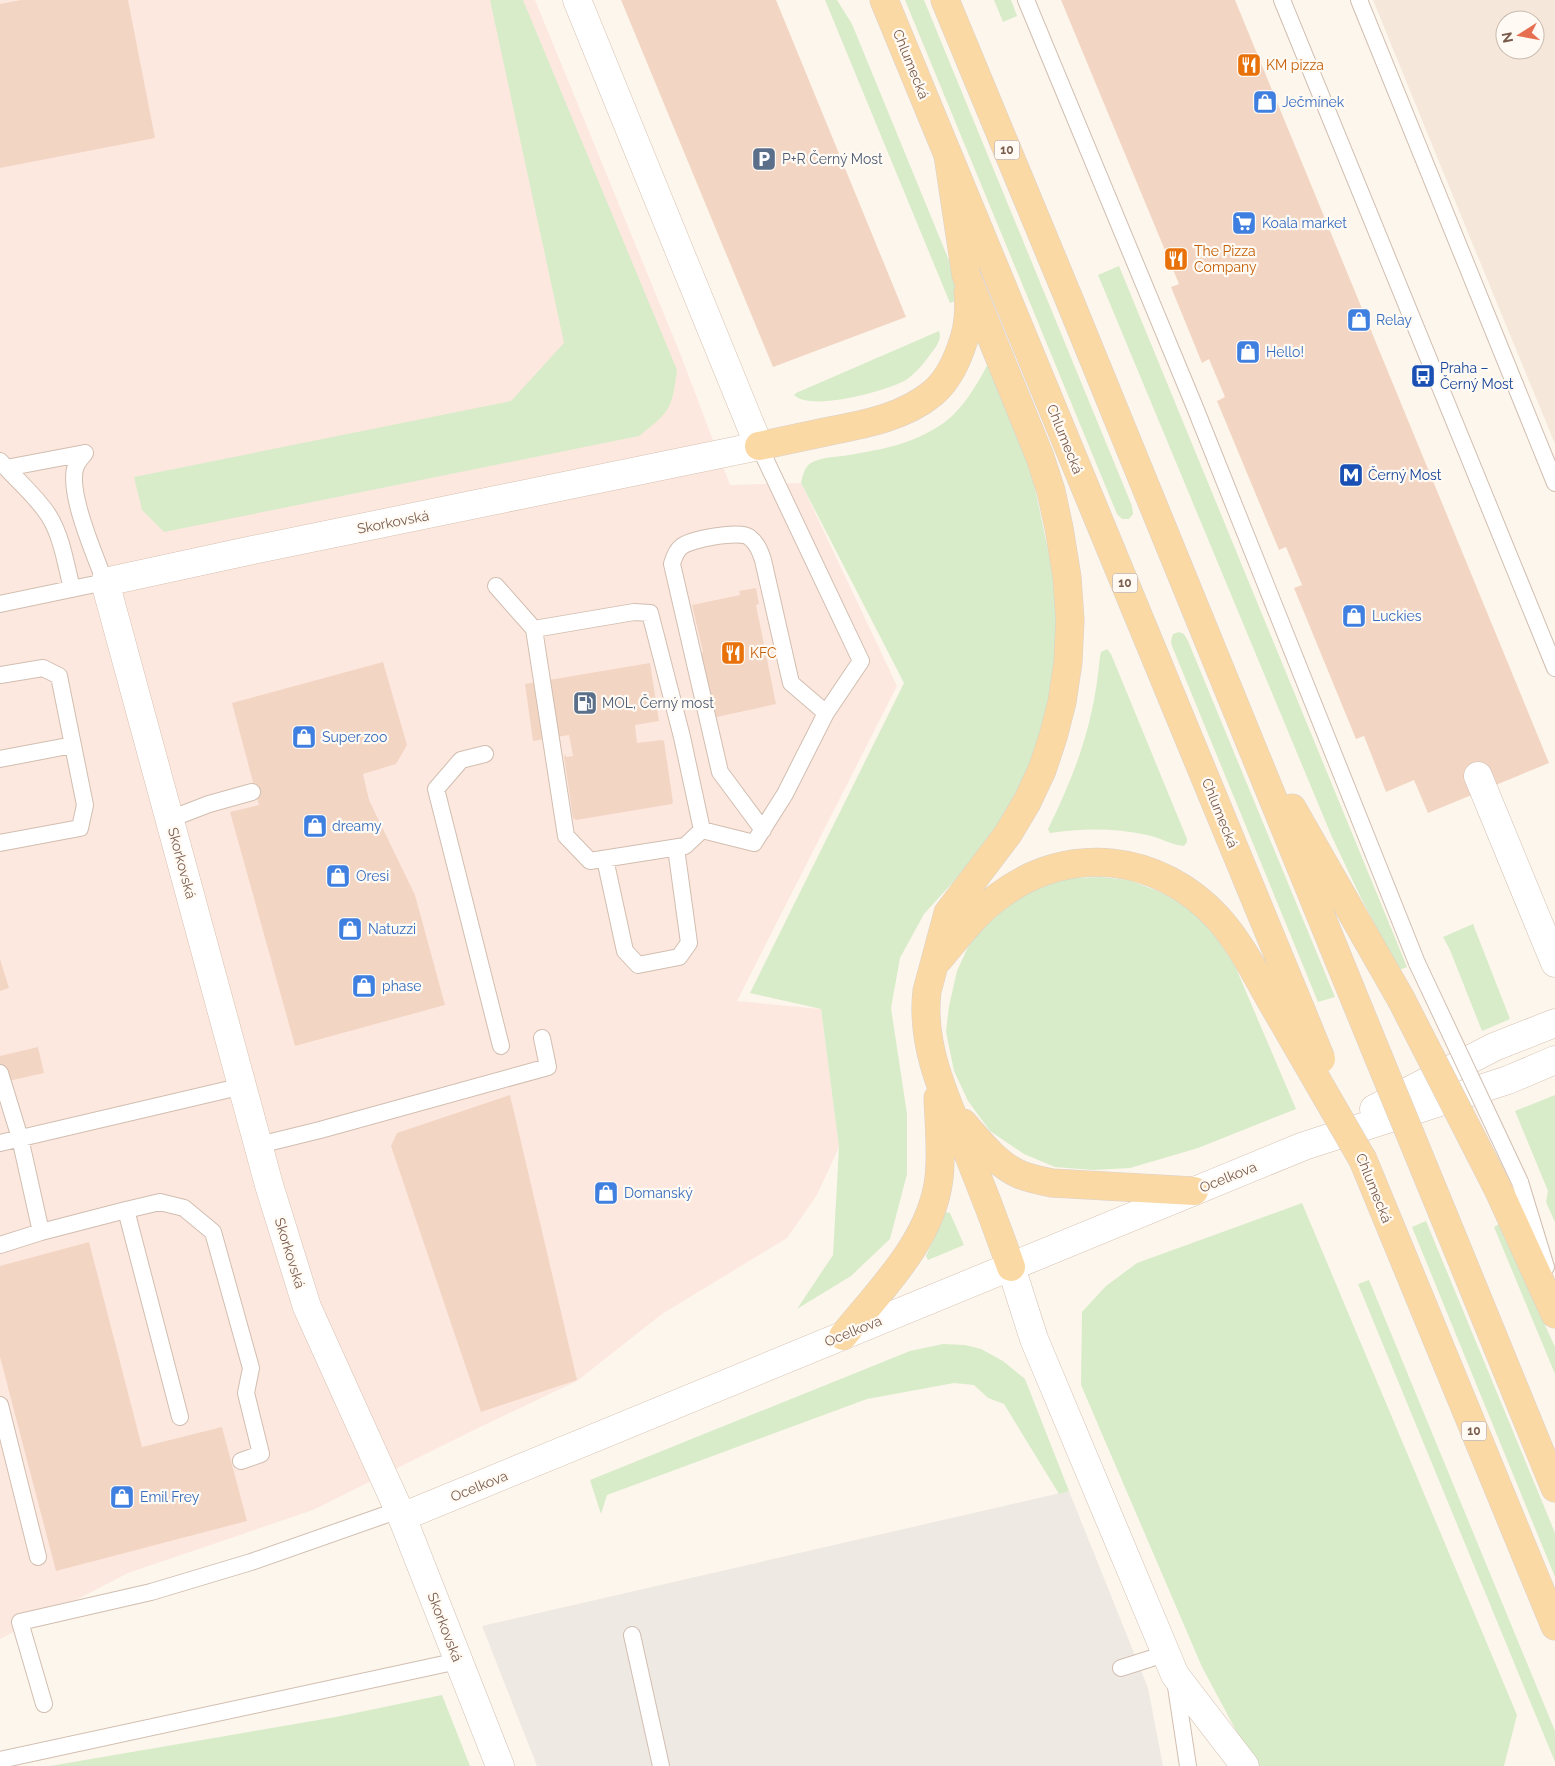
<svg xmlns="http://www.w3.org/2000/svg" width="1555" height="1766" viewBox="0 0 1555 1766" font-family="Raleway,sans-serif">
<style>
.residential{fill:#f5e8da;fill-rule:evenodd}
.commercial{fill:#fde8e0}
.industrial{fill:#efe9e4}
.green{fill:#d8ecc9}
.building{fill:#f3d5c3}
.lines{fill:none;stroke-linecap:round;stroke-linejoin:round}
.lane-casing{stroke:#d1beb0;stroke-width:18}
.street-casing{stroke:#d1beb0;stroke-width:29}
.secondary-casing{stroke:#d6c0b0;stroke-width:29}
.primary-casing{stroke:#dad1cd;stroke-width:29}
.lane{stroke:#fff;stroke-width:16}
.street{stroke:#fff;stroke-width:28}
.secondary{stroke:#fff;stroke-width:28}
.primary{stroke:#fbd9a5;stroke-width:28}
.lane-bridge-casing{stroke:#d1beb0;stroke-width:18;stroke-linecap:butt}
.primary-bridge-casing{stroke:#dad1cd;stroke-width:29;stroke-linecap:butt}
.lane-bridge{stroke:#fff;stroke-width:16}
.primary-bridge{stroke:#fbd9a5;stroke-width:28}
.labels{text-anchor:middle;stroke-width:4.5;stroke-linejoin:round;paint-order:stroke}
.shield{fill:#fffaf3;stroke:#a28b7f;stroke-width:1}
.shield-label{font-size:12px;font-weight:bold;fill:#7a5c4d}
.street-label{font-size:14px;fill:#7a5c4d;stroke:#fffaf3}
.food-label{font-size:14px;fill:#c56008;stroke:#fffaf3;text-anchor:start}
.shop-label{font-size:14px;fill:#366cbe;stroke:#fffaf3;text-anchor:start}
.service-label{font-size:14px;fill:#4e5e75;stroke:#fffaf3;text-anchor:start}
.transit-label{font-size:14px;fill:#164399;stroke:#fffaf3;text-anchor:start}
</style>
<rect width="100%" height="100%" fill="#fdf6ec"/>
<path class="residential" d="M1373 0H1555V444L1464 223ZM1505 20H1535V50H1505Z"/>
<path class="commercial" d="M0 0H535L680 353 730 485 801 483 897 686 737 1001 821 1009 839 1147 817 1195 787 1238 662 1314 577 1381 476 1429 313 1510 128 1573 0 1639Z"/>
<path class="industrial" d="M1069 1491 1148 1688 1163 1766H537L482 1626Z"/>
<path class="green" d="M490 0H523L677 370C672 409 670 412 639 436L164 532 142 510 134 477 511 401 564 343Z
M825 0H837L852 24 957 280 960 299 950 303Z
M905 0H924L1132 506 1133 514 1129 519H1122L1117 514Z
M994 0H1011L1017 16 1003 22Z
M1119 266 1407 967 1399 970 1361 898 1332 837 1098 275Z
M939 331C942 338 937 346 932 352 925 362 916 373 906 380 887 391 810 412 794 395L796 393Z
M990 360 1022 441 1033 478 1050 560 1057 602V650L1051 692 1040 738 1028 771 1011 806 986 846 924 914 900 958 891 1008 907 1114V1174L890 1239 851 1276 797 1309 833 1255 839 1147 821 1009 750 993 904 683 801 483C803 474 805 464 815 461 824 457 838 457 849 455 883 449 909 445 939 426 962 412 978 383 990 360Z
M1179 632 1184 634 1188 641 1335 997 1318 1002 1172 646 1171 641 1173 634Z
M1107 649 1111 654 1187 839V842L1184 846C1171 845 1159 837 1147 835 1114 828 1083 828 1050 833L1048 829C1077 770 1094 723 1100 656L1101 652Z
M1101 877 1129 880 1160 892 1189 908 1212 931 1235 966 1296 1109 1198 1148 1130 1168 1093 1170 1055 1167 1024 1154 990 1131 968 1101 954 1071 946 1032 949 1006 957 971 967 949 984 923 1036 886 1067 878Z
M1473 924 1510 1019 1482 1031 1450 950 1443 937Z
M1555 1095V1222L1546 1202 1548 1191 1515 1111Z
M1302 1203 1517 1715 1504 1766H1255L1202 1667 1081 1385 1082 1312 1106 1286 1137 1263Z
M946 1212 950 1213 964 1245 928 1260 926 1256Z
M1426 1221 1555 1533V1577L1412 1227Z
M1499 1224 1555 1347V1374L1494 1227Z
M1369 1280 1555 1731V1762L1358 1284Z
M943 1344 965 1345 981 1349 1003 1361 1025 1379 1069 1491 1059 1494 1004 1404 988 1398 974 1385 954 1383 867 1399 607 1495 601 1514 590 1480 910 1351Z
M442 1695 470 1766H50L336 1717Z"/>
<path class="building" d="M21 0H128L155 138 0 168V4Z
M621 0H776L906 317 773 367Z
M1061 0H1235L1549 763 1428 813 1414 780 1386 792 1364 736 1356 739 1294 588 1302 585 1286 547 1279 550 1217 401 1225 397 1209 359 1202 363 1171 287 1179 284Z
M756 588 759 604 756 605 776 704 712 718 699 653 703 652 692 605 740 595 739 591Z
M383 662 407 745 396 764 363 774 369 800 415 895 445 1005 295 1046 230 812 259 805 232 703Z
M650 663 659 721 635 725 637 743 662 740 664 741 673 802 672 804 576 820 573 818 564 757 566 754V757L573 756 569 735 533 741 525 684Z
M0 959 9 988 0 991Z
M38 1047 44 1073 0 1083V1056Z
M510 1095 577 1380 481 1412 391 1146 397 1133Z
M89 1242 142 1447 222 1427 247 1521 56 1571 0 1357V1266Z"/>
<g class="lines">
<defs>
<path id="lane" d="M1026 0 1194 405 1417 963
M1282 0 1555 668
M1359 0 1555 483
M0 461C16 480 35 494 49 516 62 537 66 565 72 589
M6 468 85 453
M496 586 534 629 634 612 650 613 682 737 702 830 754 843 785 794 826 713 861 661 759 446
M0 604 105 582C96 558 66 490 76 466 78 461 82 457 85 453
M534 629 566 836 590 861 685 846 702 830
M0 675 43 668 59 676 85 805 80 828 0 843
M485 754 461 760 436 789 501 1046
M0 759 73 745
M170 819 209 804 252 792
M763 830 720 772 672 564C674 557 676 551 681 547 690 539 740 530 749 537 757 543 760 551 763 560L791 683 826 713
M605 859 625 951 638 965 679 957 689 943 676 848
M0 1073 20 1138 41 1232
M0 1143 243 1086
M259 1145 320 1130 548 1067 542 1038
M1520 1182 1546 1267
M126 1210 160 1202 184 1208 213 1232 251 1368 246 1393 261 1454 241 1461
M0 1245 41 1232 126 1210 180 1417
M0 1405 38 1557
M632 1635 661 1766
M1121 1668 1165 1654
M1175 1680 1188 1766
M44 1704 20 1622 151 1592 251 1562 399 1510
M0 1760 458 1661"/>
<path id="street" d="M1478 776 1555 963
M1011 1267 1034 1339 1175 1675 1245 1766
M402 1517 500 1766"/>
<path id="secondary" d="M577 0 759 446 248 551 105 582 269 1185 307 1307 402 1517 1304 1146 1508 1080 1555 1060
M1374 1109 1494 1047 1555 1023"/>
<path id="primary" d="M884 0 1301 1010
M945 0 1069 299 1378 1056
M948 155 966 275 1040 457 1051 491 1059 528 1067 577 1070 620 1068 662 1062 702 1053 737 1042 770 1027 802 1008 834 948 913 927 991C920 1049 948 1103 969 1156 984 1193 998 1230 1011 1267
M759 446C783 441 807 436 830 431 866 424 904 417 933 393 947 381 955 365 961 348 968 330 970 311 968 292
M1292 808 1401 999
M939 959C958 937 975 913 999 896 1069 843 1159 854 1218 918 1244 947 1261 985 1281 1018
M963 1123C980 1142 997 1165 1021 1175 1031 1179 1042 1181 1052 1183L1194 1191
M1363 1160 1555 1626
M1499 1191 1555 1314
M1443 1214 1555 1488
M843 1336C880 1290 932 1240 939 1178 942 1152 939 1124 938 1098"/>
</defs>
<use href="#lane" class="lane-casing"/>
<use href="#street" class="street-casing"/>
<use href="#secondary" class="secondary-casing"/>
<use href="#primary" class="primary-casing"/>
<use href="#lane" class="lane"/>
<use href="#street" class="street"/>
<use href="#secondary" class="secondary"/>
<use href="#primary" class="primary"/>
<defs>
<path id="lane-bridge" d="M1417 963 1520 1182"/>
<path id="primary-bridge" d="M1401 999 1499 1191
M1301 1010 1321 1059
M1281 1018 1363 1160
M1378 1056 1443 1214"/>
</defs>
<use href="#lane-bridge" class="lane-bridge-casing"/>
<use href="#primary-bridge" class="primary-bridge-casing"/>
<use href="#lane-bridge" class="lane-bridge"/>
<use href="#primary-bridge" class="primary-bridge"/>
</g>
<defs>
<symbol id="restaurant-square" viewBox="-11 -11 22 22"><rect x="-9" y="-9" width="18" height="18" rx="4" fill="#e8710a" stroke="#fffaf3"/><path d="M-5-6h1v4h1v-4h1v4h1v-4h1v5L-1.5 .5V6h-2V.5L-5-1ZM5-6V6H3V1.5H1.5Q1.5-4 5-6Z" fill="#fff"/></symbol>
<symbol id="shop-square" viewBox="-11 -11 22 22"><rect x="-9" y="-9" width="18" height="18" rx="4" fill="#3f7fe0" stroke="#fffaf3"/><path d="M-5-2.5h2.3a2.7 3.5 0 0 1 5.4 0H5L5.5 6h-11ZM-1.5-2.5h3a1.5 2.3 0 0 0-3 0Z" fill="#fff"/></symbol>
<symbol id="parking-square" viewBox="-11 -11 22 22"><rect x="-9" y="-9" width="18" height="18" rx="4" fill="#5c6f8a" stroke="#fffaf3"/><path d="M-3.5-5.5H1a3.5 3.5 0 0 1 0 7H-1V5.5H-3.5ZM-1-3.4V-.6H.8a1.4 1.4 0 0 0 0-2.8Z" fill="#fff"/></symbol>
<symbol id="supermarket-square" viewBox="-11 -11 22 22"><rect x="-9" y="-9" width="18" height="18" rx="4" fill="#3f7fe0" stroke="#fffaf3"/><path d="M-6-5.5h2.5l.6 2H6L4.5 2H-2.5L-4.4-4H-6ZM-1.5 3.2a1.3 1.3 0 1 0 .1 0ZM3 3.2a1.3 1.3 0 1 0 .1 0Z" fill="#fff"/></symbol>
<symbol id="bus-square" viewBox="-11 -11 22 22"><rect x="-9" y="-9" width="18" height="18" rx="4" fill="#1a4fb4" stroke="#fffaf3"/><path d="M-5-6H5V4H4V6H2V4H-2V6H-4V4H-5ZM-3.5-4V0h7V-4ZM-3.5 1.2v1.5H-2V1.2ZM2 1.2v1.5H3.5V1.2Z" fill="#fff"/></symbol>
<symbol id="metro-square" viewBox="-11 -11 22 22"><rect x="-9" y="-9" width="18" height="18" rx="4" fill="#1a4fb4" stroke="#fffaf3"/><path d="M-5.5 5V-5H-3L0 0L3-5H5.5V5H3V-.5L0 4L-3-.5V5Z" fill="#fff"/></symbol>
<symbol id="fuel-square" viewBox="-11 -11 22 22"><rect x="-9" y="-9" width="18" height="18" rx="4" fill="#5c6f8a" stroke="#fffaf3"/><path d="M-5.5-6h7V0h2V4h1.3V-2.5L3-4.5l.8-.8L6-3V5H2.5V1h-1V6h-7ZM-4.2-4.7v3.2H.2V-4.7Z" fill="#fff"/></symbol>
</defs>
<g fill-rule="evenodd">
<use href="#restaurant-square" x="1235" y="51" width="28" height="28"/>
<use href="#shop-square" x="1251" y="88" width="28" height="28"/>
<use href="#parking-square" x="750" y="145" width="28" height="28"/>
<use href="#supermarket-square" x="1230" y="209" width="28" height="28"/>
<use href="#restaurant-square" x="1162" y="245" width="28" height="28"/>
<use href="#shop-square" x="1345" y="306" width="28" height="28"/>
<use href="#shop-square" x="1234" y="338" width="28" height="28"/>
<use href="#bus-square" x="1409" y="362" width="28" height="28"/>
<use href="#metro-square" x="1337" y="461" width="28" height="28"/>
<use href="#shop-square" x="1340" y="602" width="28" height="28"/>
<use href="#restaurant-square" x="719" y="639" width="28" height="28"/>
<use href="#fuel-square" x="571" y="689" width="28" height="28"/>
<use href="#shop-square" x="290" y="723" width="28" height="28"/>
<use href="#shop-square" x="301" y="812" width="28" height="28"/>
<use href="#shop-square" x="324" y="862" width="28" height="28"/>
<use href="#shop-square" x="336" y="915" width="28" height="28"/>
<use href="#shop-square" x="350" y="972" width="28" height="28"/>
<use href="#shop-square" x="592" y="1179" width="28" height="28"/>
<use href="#shop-square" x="108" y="1483" width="28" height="28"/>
</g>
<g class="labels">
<g class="shield">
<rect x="994.5" y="140.5" width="25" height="19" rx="4"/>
<rect x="1112.5" y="573.5" width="25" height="19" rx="4"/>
<rect x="1461.5" y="1421.5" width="25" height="19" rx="4"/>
</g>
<g class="shield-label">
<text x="1007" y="154">10</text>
<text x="1125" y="587">10</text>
<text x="1474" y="1435">10</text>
</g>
<g class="street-label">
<text transform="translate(911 64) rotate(68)" y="5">Chlumecká</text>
<text transform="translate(1065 439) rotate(68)" y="5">Chlumecká</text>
<text transform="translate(393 522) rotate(-11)" y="5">Skorkovská</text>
<text transform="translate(1220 813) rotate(68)" y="5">Chlumecká</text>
<text transform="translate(182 863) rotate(75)" y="5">Skorkovská</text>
<text transform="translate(1228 1177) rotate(-22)" y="5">Ocelkova</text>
<text transform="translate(1374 1188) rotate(68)" y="5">Chlumecká</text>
<text transform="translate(290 1253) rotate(73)" y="5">Skorkovská</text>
<text transform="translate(853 1331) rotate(-22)" y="5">Ocelkova</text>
<text transform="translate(479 1486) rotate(-22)" y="5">Ocelkova</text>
<text transform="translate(445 1627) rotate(69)" y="5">Skorkovská</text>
</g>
<g class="food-label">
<text x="1266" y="70">KM pizza</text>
<text x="1194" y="256">The Pizza<tspan x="1194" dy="16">Company</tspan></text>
<text x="750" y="658">KFC</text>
</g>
<g class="shop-label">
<text x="1282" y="107">Ječmínek</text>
<text x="1262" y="228">Koala market</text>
<text x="1376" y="325">Relay</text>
<text x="1266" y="357">Hello!</text>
<text x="1372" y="621">Luckies</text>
<text x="322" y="742">Super zoo</text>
<text x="332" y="831">dreamy</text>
<text x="356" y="881">Oresi</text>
<text x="368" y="934">Natuzzi</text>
<text x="382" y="991">phase</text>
<text x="624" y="1198">Domanský</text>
<text x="140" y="1502">Emil Frey</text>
</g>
<g class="service-label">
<text x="782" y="164">P+R Černý Most</text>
<text x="602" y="708">MOL, Černý most</text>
</g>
<g class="transit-label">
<text x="1440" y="373">Praha –<tspan x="1440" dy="16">Černý Most</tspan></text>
<text x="1368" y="480">Černý Most</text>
</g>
</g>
<g transform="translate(1520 35) rotate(259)"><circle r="24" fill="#fffaf3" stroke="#cabbb1"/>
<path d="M0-4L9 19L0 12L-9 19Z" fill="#e76f51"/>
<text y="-8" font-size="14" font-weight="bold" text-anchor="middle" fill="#7a5c4d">N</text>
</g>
</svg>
